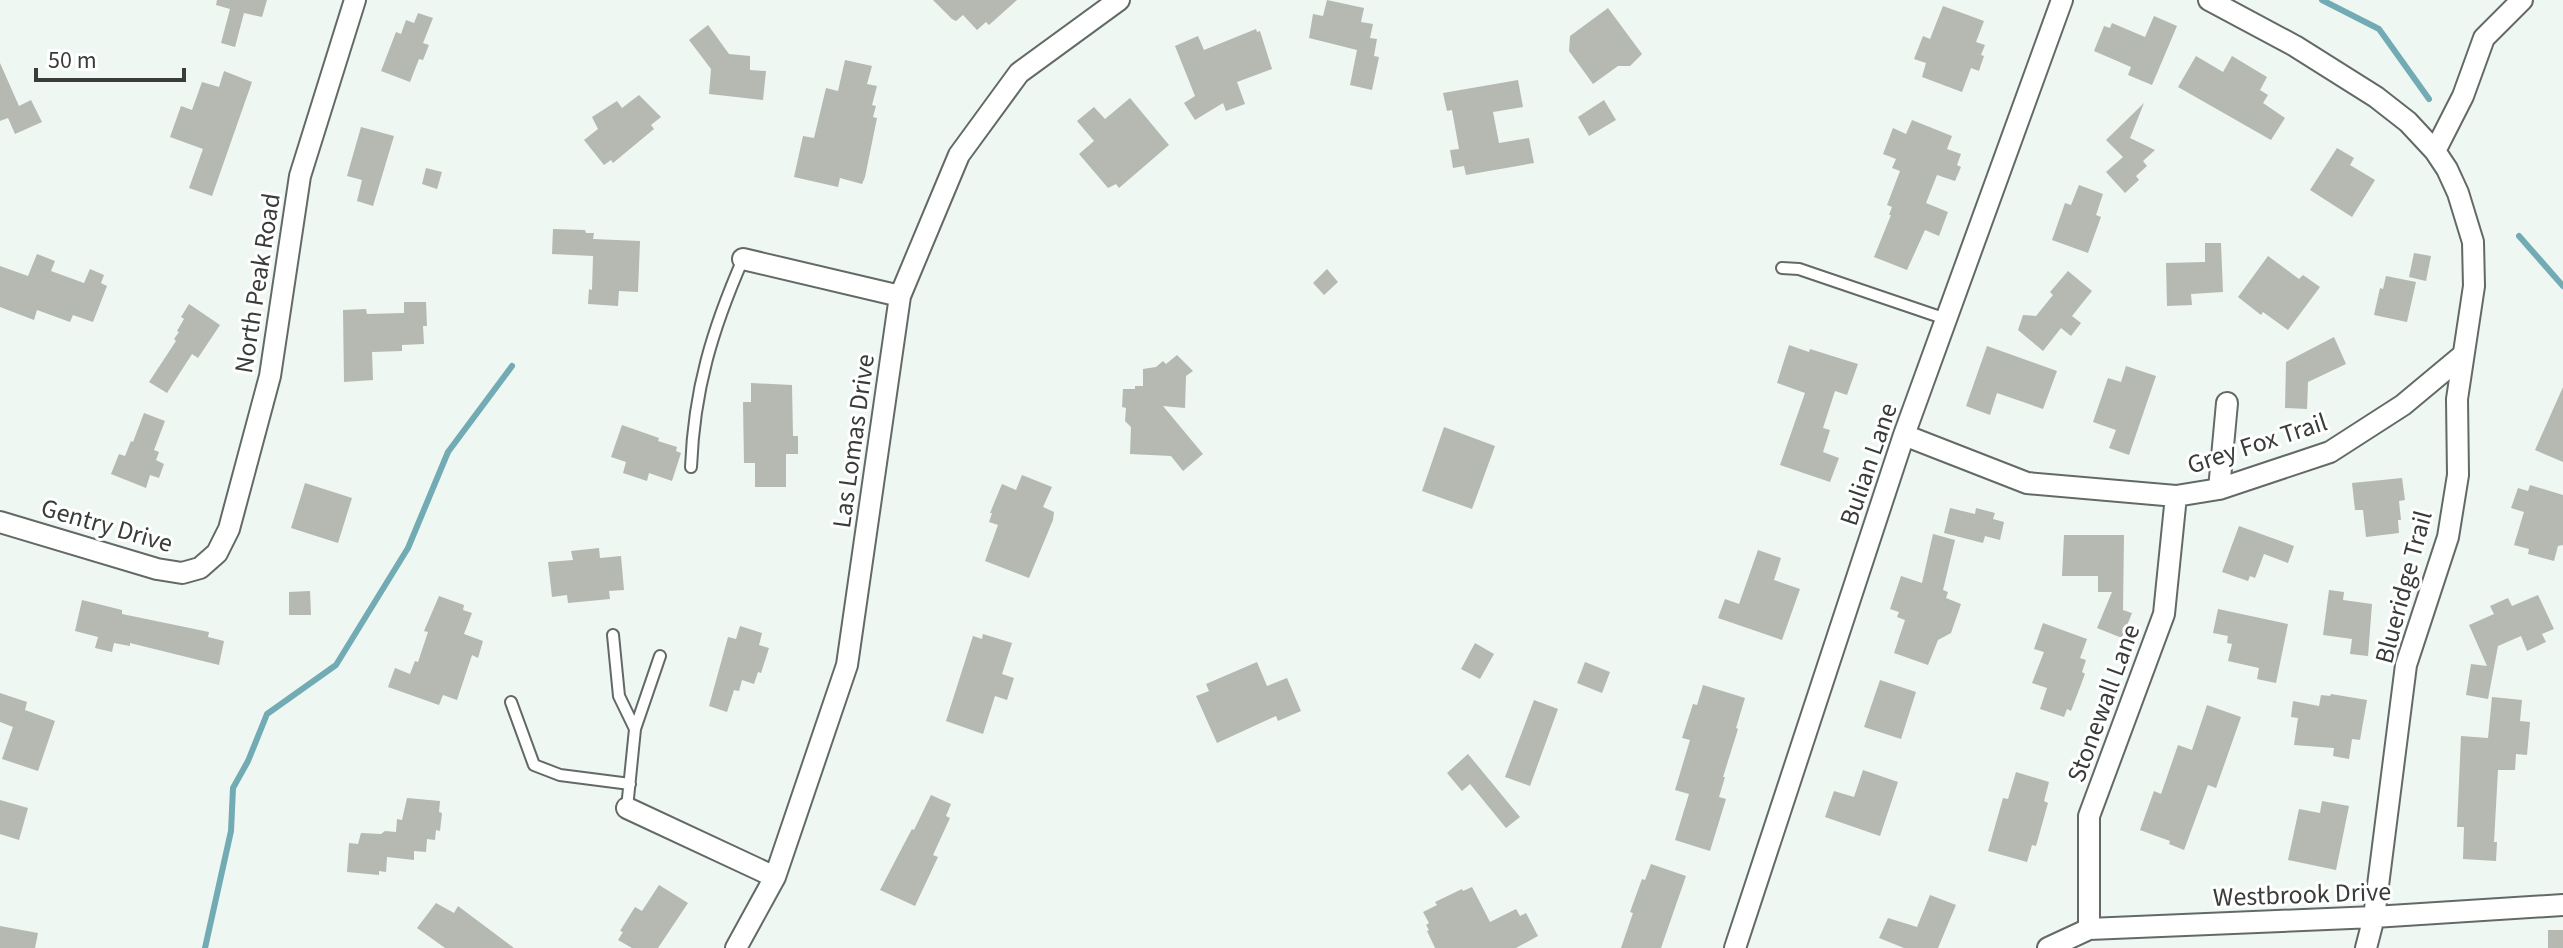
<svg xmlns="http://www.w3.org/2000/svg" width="2563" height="948" viewBox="0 0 2563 948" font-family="'Source Sans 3',sans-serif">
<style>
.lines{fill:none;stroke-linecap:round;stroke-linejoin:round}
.stream{stroke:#73abb5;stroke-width:6}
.building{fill:#b5b9b1}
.service-casing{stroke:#636a66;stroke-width:14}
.minor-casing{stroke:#636a66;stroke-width:24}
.service{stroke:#fff;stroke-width:10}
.minor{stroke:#fff;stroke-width:20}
.labels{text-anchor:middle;stroke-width:6;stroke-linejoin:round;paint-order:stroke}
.street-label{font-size:26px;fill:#393c3a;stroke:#fff}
</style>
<rect width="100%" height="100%" fill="#eef7f1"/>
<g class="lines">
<path class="stream" d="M2322 0 2379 29 2429 99
M2519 236 2563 286
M205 948 231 831 233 788 248 761 267 714 336 665 408 548 448 452 512 366"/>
</g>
<path class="building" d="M217 0H267L262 17 244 13 235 47 221 43 230 9 216 5Z
M933 0H1017L989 25 986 22 977 30 963 15 956 21 952 19Z
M1327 0 1364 8 1361 22 1373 24 1370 38 1377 39 1374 56 1379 57 1372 90 1350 85 1357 50 1309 38 1313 14 1323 16Z
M1943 6 1984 21 1976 42 1985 45 1981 55 1984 56 1979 71 1971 68 1962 92 1922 77 1926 63 1914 59 1923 36 1930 39Z
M1608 8 1642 54 1630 66H1618L1593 84 1569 51 1570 36Z
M418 13 433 18 423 43 429 45 423 60 419 59 410 82 381 71 396 32 401 34 406 20 414 23Z
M2154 16 2177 26 2152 85 2128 75 2131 67 2094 51 2104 26 2110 28 2112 23 2145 37Z
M708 25 729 54 750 56V70L766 71 763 100 709 94 711 69 689 40Z
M1256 29 1257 32 1260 31 1272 69 1237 82 1245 104 1226 111 1223 103 1195 120 1184 103 1195 96 1175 46 1198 36 1204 50Z
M2196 56 2223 72 2232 56 2267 77 2260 90 2268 95 2263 103 2285 118 2271 140 2178 87Z
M845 60 872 66 867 84 877 86 872 105 876 106 873 117 877 118 865 177 862 184 840 178 838 187 794 177 803 136 814 138 826 88 838 91Z
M0 63 19 106 31 100 42 122 15 134 8 118 0 121Z
M224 71 252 82 212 196 189 188 203 149 170 137 181 106 192 110 202 82 219 87Z
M1518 80 1523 107 1493 112 1499 143 1529 138 1534 163 1466 175 1464 166 1453 168 1450 150 1459 149 1452 110 1447 111 1443 93Z
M639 95 661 117 651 125 654 129 613 163 611 160 604 165 584 140 598 129 592 117 617 101 622 108Z
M1130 98 1169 145 1119 188 1116 184 1108 188 1079 154 1094 141 1077 121 1094 107 1105 119Z
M1604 100 1616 120 1589 136 1578 117Z
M2144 103 2130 138 2155 150 2143 161 2147 166 2136 176 2139 180 2125 193 2106 172 2123 157 2106 140Z
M1912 120 1952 136 1947 149 1961 154 1957 165 1961 167 1955 181 1937 175 1926 203 1948 212 1939 236 1925 230 1907 270 1874 257 1891 215H1889L1892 207 1887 205 1900 171 1892 168 1896 159 1883 154 1893 128 1906 134Z
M361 127 394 136 373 206 357 201 362 180 347 176Z
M2337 148 2354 158 2350 165 2375 180 2352 217 2310 190Z
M426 168 442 172 437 189 422 184Z
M2079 185 2103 194 2096 215 2101 217 2088 253 2052 240 2065 203 2071 205Z
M553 229 585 230 586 233H594L593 239 640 241 638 292 619 291 618 306 588 304 589 289 592 290 593 256 552 254Z
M2205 243H2221L2223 292 2191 294 2192 305 2167 306 2166 263 2205 262Z
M2414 253 2431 256 2426 281 2409 277Z
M37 254 55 261 51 271 84 283 90 269 104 275 101 283 107 286 93 322 73 315 70 322 37 310 34 320 0 307V266L28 276Z
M2268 256 2299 279 2303 275 2320 287 2288 330 2263 312 2261 315 2238 297Z
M1327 269 1338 282 1324 295 1313 283Z
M2068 271 2092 291 2072 316 2081 323 2071 336 2061 328 2043 351 2018 330 2023 315 2036 316 2053 295 2050 292Z
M2386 276 2416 282 2407 322 2374 315 2380 288 2383 289Z
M404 302H426L427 326H423L424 344 402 345V351L372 352 373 380 344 382 343 310 366 309 367 314 404 313Z
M189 304 220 325 198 358 192 354 167 393 149 382 176 341 174 339 179 332 177 331 184 319 181 317Z
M2334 337 2346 364 2308 382 2307 409 2285 408 2286 362Z
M1789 345 1809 352 1810 349 1858 364 1847 395 1835 391 1823 428 1830 430 1823 452 1839 458 1830 482 1780 465 1805 393 1777 383Z
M1987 346 2057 371 2043 409 1997 393 1990 415 1966 406Z
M1177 355 1193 371 1186 376 1185 408 1163 406 1203 454 1183 471 1171 456 1130 454 1131 427 1125 421 1126 408 1122 407 1123 389H1135V386H1143V369L1156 367 1163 361 1166 364Z
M2126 366 2156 376 2129 455 2109 448 2116 430 2093 422 2108 378 2121 382Z
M751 383 792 385 793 436H798V454H786V487H755V463H744L743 402H751Z
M2563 387V462L2535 450Z
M144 413 165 421 154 450 159 452 156 460 164 464 159 478 150 475 146 488 111 474 119 454 125 456 131 441 133 442Z
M622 425 659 438 658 441 677 447 676 451 681 453 672 481 649 473 647 481 623 473 626 462 611 457Z
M1444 427 1495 446 1472 509 1422 491Z
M1022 475 1052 487 1043 507 1054 512 1053 520 1029 578 985 561 998 525 989 522 992 513H990L1002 484 1016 490Z
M2402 478 2405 500 2399 501 2401 520H2398L2399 533 2366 537 2363 510H2355L2352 483Z
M305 483 352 498 338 543 291 528Z
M2530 485 2563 495V545L2558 546 2554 561 2528 554 2529 549 2514 545 2524 512 2511 508 2518 488 2528 491Z
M1950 508 1975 514 1976 508 1995 513 1993 519 2004 522 2000 540 1985 536 1983 543 1944 533Z
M2239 526 2294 546 2288 563 2264 554 2255 578 2250 576 2248 581 2222 572Z
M1933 534 1955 540 1943 590 1948 592 1946 598 1961 604 1951 633 1938 640 1928 665 1894 653 1905 620 1897 617 1899 612 1890 609 1901 576 1922 583Z
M2064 535H2124L2123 610 2132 613 2122 638 2097 628 2112 592H2098V576H2062Z
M599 548 600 558 621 556 624 590 609 591 610 599 568 603 567 595 552 597 548 562 573 560 571 551Z
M1758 550 1781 558 1774 580 1800 589 1782 640 1718 618 1725 599 1739 604Z
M2329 590 2344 592 2343 600 2372 604 2368 656 2350 654 2352 639 2323 635Z
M310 591 311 615H289V592Z
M2538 595 2554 629 2542 634 2546 642 2527 651 2521 636 2498 646 2488 699 2466 695 2471 664 2487 666 2469 625 2494 614 2490 606 2508 598 2512 606Z
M439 596 464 605 463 610 472 613 464 634 483 641 478 658 472 655 457 700 443 695 439 705 388 687 395 668 410 674 415 661 418 662 428 632 424 631Z
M82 600 122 610V614L209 632 208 637 224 641 219 665 130 643V646L114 643 112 652 95 648 98 637 75 631Z
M2218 609 2288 624 2276 683 2257 679 2259 668 2228 661 2232 644 2227 643 2228 636 2213 633Z
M2043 623 2087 639 2080 658 2086 660 2082 672 2085 674 2071 711 2067 709 2064 717 2040 709 2047 688 2032 683 2044 652 2034 649Z
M740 626 762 633 759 645 769 648 761 673 758 672 754 684 742 680 739 691 734 690 727 712 709 706 728 637 736 639Z
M983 634 1012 643 1002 674 1014 678 1007 700 995 696 983 734 946 721 973 636 982 639Z
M1475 643 1494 654 1480 679 1461 669Z
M1257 662 1267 686 1287 678 1301 711 1278 721 1276 716 1217 743 1196 696 1209 691 1206 684Z
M1585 662 1610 672 1602 693 1577 683Z
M1880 680 1916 692 1901 739 1864 727Z
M1703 685 1745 698 1736 728 1738 729 1723 777H1725L1719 797 1726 799 1710 851 1675 840 1689 794 1675 790 1690 740 1682 738 1693 704 1697 705Z
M0 693 27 702 25 710 55 721 38 771 2 759 13 727 0 722Z
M2331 694 2367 700 2360 740 2352 739 2349 759 2333 756 2334 748 2294 745 2298 718 2291 717 2293 701 2319 706 2321 695 2330 696Z
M2492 697 2522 700 2520 721 2530 722 2527 755 2516 754 2515 770H2498L2494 842H2497L2496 861 2463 859 2464 827H2457L2461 736 2488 738Z
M1534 700 1558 709 1530 786 1505 777Z
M2207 705 2241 717 2216 788 2208 785 2184 850 2169 844 2170 841 2140 830 2154 791 2161 794 2178 745 2192 750Z
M1468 754 1520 817 1506 828 1470 784 1462 791 1447 773Z
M1863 770 1898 782 1880 836 1825 817 1834 791 1854 797Z
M2016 772 2049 782 2044 801 2048 803 2036 846 2032 845 2027 862 1988 851 2003 798 2008 799Z
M931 795 951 804 946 816 950 818 933 855 938 857 915 906 880 890 904 844 912 829 914 830Z
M407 798 440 801 439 812 442 813 440 831 436 830 435 840 427 839 426 852 414 851V860L387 857 386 872 379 871V875L347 872 349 843 358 844 361 833 381 834 385 831 396 832 397 819 402 820Z
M0 800 28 808 19 840 0 834Z
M2322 801 2349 806 2336 870 2288 860 2299 809 2320 813Z
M1651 864 1686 876 1661 948H1621L1633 913 1630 912 1642 879 1645 880Z
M659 885 688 903 658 948H632L618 940 623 932 620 931 635 907 642 911Z
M1472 887 1490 922 1516 909 1520 916 1526 913 1538 936 1516 948H1435L1427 931 1429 930 1426 925 1429 923 1423 912 1437 905 1435 902 1462 889 1463 891Z
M1930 895 1956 905 1938 948H1904L1879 938 1888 918 1917 927Z
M436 903 454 913 458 906 514 948H445L417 928Z
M0 926 38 933 35 948H0Z
M2548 930H2563V948H2548Z"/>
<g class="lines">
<defs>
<path id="service" d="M1782 268 1799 269 1946 319
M691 467C694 390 712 330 743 259
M613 635 619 696 635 729
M511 702 534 765 560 775 630 784
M627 808 635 729 660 656"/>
<path id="minor" d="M2209 0 2295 46 2376 97 2408 122 2435 151 2447 169 2458 193 2473 242 2474 286 2457 399 2458 475 2448 537 2406 665 2374 917 2366 948
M2435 151 2463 96 2484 38 2522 0
M743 259 900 296
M1904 435 2027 483 2176 496 2219 489 2330 452 2403 405 2463 355
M2219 489 2227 403
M0 522 157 569 182 573 200 568 217 553 229 529 270 376 300 176 355 0
M627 808 775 877
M2089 929V816L2164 614 2176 496
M736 948 775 877 847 665 900 296 959 155 1019 73 1119 0
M1735 948 1904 435 2062 0
M2048 948 2089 929 2374 917 2563 905"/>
</defs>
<use href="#service" class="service-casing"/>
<use href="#minor" class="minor-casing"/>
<use href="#service" class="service"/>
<use href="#minor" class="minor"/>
</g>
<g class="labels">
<g class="street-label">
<text transform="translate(257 283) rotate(-81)" y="9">North Peak Road</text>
<text transform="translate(853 441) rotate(-82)" y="9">Las Lomas Drive</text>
<text transform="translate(2257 443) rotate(-18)" y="9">Grey Fox Trail</text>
<text transform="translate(1868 464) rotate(-71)" y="9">Bulian Lane</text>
<text transform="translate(107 525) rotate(16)" y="9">Gentry Drive</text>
<text transform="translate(2403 587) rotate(-75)" y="9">Blueridge Trail</text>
<text transform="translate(2103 703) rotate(-70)" y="9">Stonewall Lane</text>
<text transform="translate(2302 894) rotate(-2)" y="9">Westbrook Drive</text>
</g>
</g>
<path d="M36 68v12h148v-12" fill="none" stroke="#393c3a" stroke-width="4"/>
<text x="48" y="68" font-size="24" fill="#393c3a" stroke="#ffffff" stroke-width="6" paint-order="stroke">50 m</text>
</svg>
